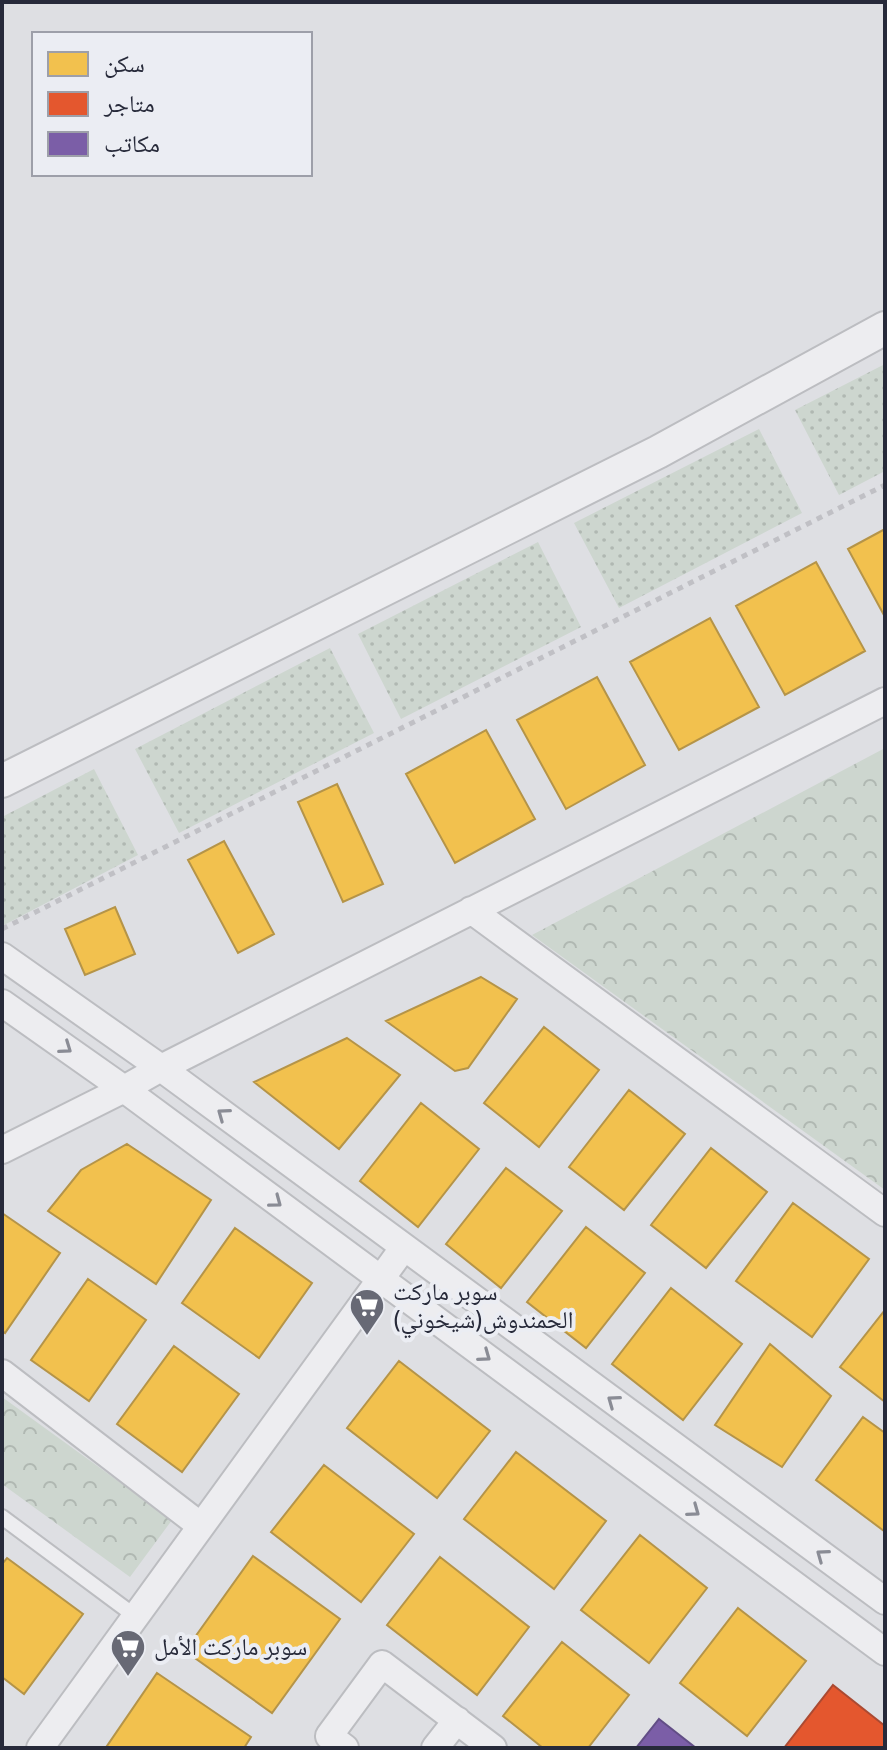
<svg xmlns="http://www.w3.org/2000/svg" width="887" height="1750" viewBox="0 0 887 1750" font-family="Cabin,'Noto Naskh Arabic',sans-serif">
<style>
.grass{fill:url(#grass-dots)}
.park{fill:url(#park-crowns)}
.homes{fill:#f2c14e;stroke:#b59448;stroke-width:2}
.shops{fill:#e4572e;stroke:#ab4a32;stroke-width:2}
.offices{fill:#7b5ea7;stroke:#624e86;stroke-width:2}
.lines{fill:none;stroke-linecap:round;stroke-linejoin:round}
.service-casing{stroke:#bcbdc1;stroke-width:18}
.minor-casing{stroke:#bcbdc1;stroke-width:30}
.tertiary-casing{stroke:#bcbdc1;stroke-width:36}
.path{stroke:#c0c0c5;stroke-width:5;stroke-dasharray:6 6;stroke-linecap:butt}
.service{stroke:#ededf0;stroke-width:14}
.minor{stroke:#ededf0;stroke-width:26}
.tertiary{stroke:#ededf0;stroke-width:32}
.oneway{stroke:#8a8c95}
.labels{text-anchor:middle;stroke-width:8;stroke-linejoin:round;paint-order:stroke}
.poi-label{font-size:24px;fill:#272a3a;stroke:#ebedf3;text-anchor:start}
</style>
<defs>
<pattern id="grass-dots" width="8" height="8" patternUnits="userSpaceOnUse" patternTransform="scale(2)"><rect width="8" height="8" fill="#cdd6cf"/><path d="M2 2h.1M6 6h.1" fill="none" stroke="#b0b8b2" stroke-width="1.8" stroke-linecap="round"/></pattern>
<pattern id="park-crowns" width="20" height="18" patternUnits="userSpaceOnUse" patternTransform="scale(2)"><rect width="20" height="18" fill="#cdd6cf"/><path d="M2 6a3 3 0 1 1 6 0M12 15a3 3 0 1 1 6 0" fill="none" stroke="#b0b8b2"/></pattern>
</defs>
<rect width="100%" height="100%" fill="#dedfe3"/>
<path class="grass" d="M885 364V471L839 495 795 410Z
M759 429 802 513 619 608 574 523Z
M538 542 581 627 401 719 358 634Z
M330 648 374 733 179 833 135 749Z
M94 769 138 855 4 925 2 923V817Z"/>
<path class="park" d="M885 748V1190L532 935Z
M2 1397 172 1520 130 1577 2 1484Z"/>
<path class="homes" d="M885 529V617L848 549Z
M816 562 865 651 785 695 736 606Z
M710 618 759 707 679 750 630 662Z
M597 677 645 765 566 809 517 720Z
M486 730 535 819 455 863 406 774Z
M337 784 383 884 343 902 298 802Z
M224 841 274 934 238 953 188 860Z
M115 907 135 954 85 975 65 929Z
M481 977 517 999 468 1068 455 1071 386 1021Z
M544 1027 599 1070 539 1147 484 1103Z
M347 1038 400 1075 339 1149 254 1082Z
M629 1090 685 1134 624 1210 569 1167Z
M421 1103 479 1149 418 1227 360 1181Z
M127 1144 211 1200 156 1284 48 1211 81 1170Z
M711 1148 767 1192 706 1268 651 1225Z
M506 1168 562 1211 501 1288 446 1244Z
M793 1203 869 1259 812 1337 736 1281Z
M2 1213 60 1253 5 1333 2 1331Z
M586 1227 645 1273 586 1348 527 1302Z
M235 1228 312 1283 259 1358 182 1303Z
M88 1279 146 1320 89 1401 31 1360Z
M671 1288 742 1344 683 1420 612 1364Z
M885 1310V1402L840 1367Z
M770 1344 831 1396 782 1467 715 1425Z
M174 1346 239 1394 182 1472 117 1424Z
M399 1361 490 1431 437 1498 347 1428Z
M863 1417 885 1433 884 1531 816 1480Z
M516 1452 606 1521 554 1589 464 1519Z
M324 1465 414 1534 361 1602 271 1532Z
M640 1535 707 1588 649 1663 581 1610Z
M253 1556 340 1619 272 1713 185 1651Z
M440 1557 529 1627 477 1695 387 1625Z
M7 1558 83 1614 24 1694 2 1677V1564Z
M738 1608 806 1661 747 1736 680 1683Z
M562 1642 629 1695 588 1748H543L503 1716Z
M157 1673 251 1737 244 1748H109L107 1746Z"/>
<path class="shops" d="M833 1685 885 1726V1748H784Z"/>
<path class="offices" d="M659 1719 696 1748H636Z"/>
<g class="lines">
<defs>
<path id="service" d="M2 1517 135 1616"/>
<path id="minor" d="M471 910 885 1213
M2 956 161 1068 885 1601
M2 1003 124 1089 885 1652
M2 1150 124 1089 161 1068 885 701
M2 1373 201 1526
M40 1748 404 1247
M345 1748 329 1736 382 1664 493 1748
M435 1748 457 1720"/>
<path id="tertiary" d="M2 781 658 452 885 328"/>
</defs>
<use href="#service" class="service-casing"/>
<use href="#minor" class="minor-casing"/>
<use href="#tertiary" class="tertiary-casing"/>
<path class="path" d="M2 929 885 485"/>
<use href="#service" class="service"/>
<use href="#minor" class="minor"/>
<use href="#tertiary" class="tertiary"/>
</g>
<defs><path id="oneway-chevron" d="M-2-3.5L2.5 0L-2 3.5" fill="none" stroke-width="1.6" stroke-linecap="round" stroke-linejoin="round" transform="scale(2)"/></defs>
<g class="oneway">
<use href="#oneway-chevron" transform="translate(66 1048) rotate(35)"/>
<use href="#oneway-chevron" transform="translate(223 1114) rotate(-144)"/>
<use href="#oneway-chevron" transform="translate(276 1202) rotate(37)"/>
<use href="#oneway-chevron" transform="translate(485 1356) rotate(36)"/>
<use href="#oneway-chevron" transform="translate(613 1401) rotate(-144)"/>
<use href="#oneway-chevron" transform="translate(694 1511) rotate(36)"/>
<use href="#oneway-chevron" transform="translate(822 1555) rotate(-144)"/>
</g>
<defs>
<symbol id="supermarket-pin" viewBox="-11 -11 22 30"><path d="M0 17L-7.5 6A9.5 9.5 0 1 1 7.5 6Z" fill="#676975" stroke="#ebedf3"/><path d="M-6-5.5h2.5l.6 2H6L4.5 2H-2.5L-4.4-4H-6ZM-1.5 3.2a1.3 1.3 0 1 0 .1 0ZM3 3.2a1.3 1.3 0 1 0 .1 0Z" fill="#fff"/></symbol>
</defs>
<g fill-rule="evenodd">
<use href="#supermarket-pin" x="347" y="1286" width="40" height="54"/>
<use href="#supermarket-pin" x="108" y="1627" width="40" height="54"/>
</g>
<g class="labels">
<g class="poi-label">
<text x="393" y="1300">سوبر ماركت<tspan x="393" dy="28">الحمندوش(شيخوني)</tspan></text>
<text x="154" y="1655">سوبر ماركت الأمل</text>
</g>
</g>
<rect width="887" height="1750" fill="none" stroke="#272a3a" stroke-width="8"/>
<rect x="32" y="32" width="280" height="144" fill="#ebedf3" stroke="#9d9fa9" stroke-width="2"/>
<rect x="48" y="52" width="40" height="24" fill="#f2c14e" stroke="#9d9fa9" stroke-width="2"/>
<text x="104" y="72" font-size="24" fill="#272a3a">سكن</text>
<rect x="48" y="92" width="40" height="24" fill="#e4572e" stroke="#9d9fa9" stroke-width="2"/>
<text x="104" y="112" font-size="24" fill="#272a3a">متاجر</text>
<rect x="48" y="132" width="40" height="24" fill="#7b5ea7" stroke="#9d9fa9" stroke-width="2"/>
<text x="104" y="152" font-size="24" fill="#272a3a">مكاتب</text>
</svg>
